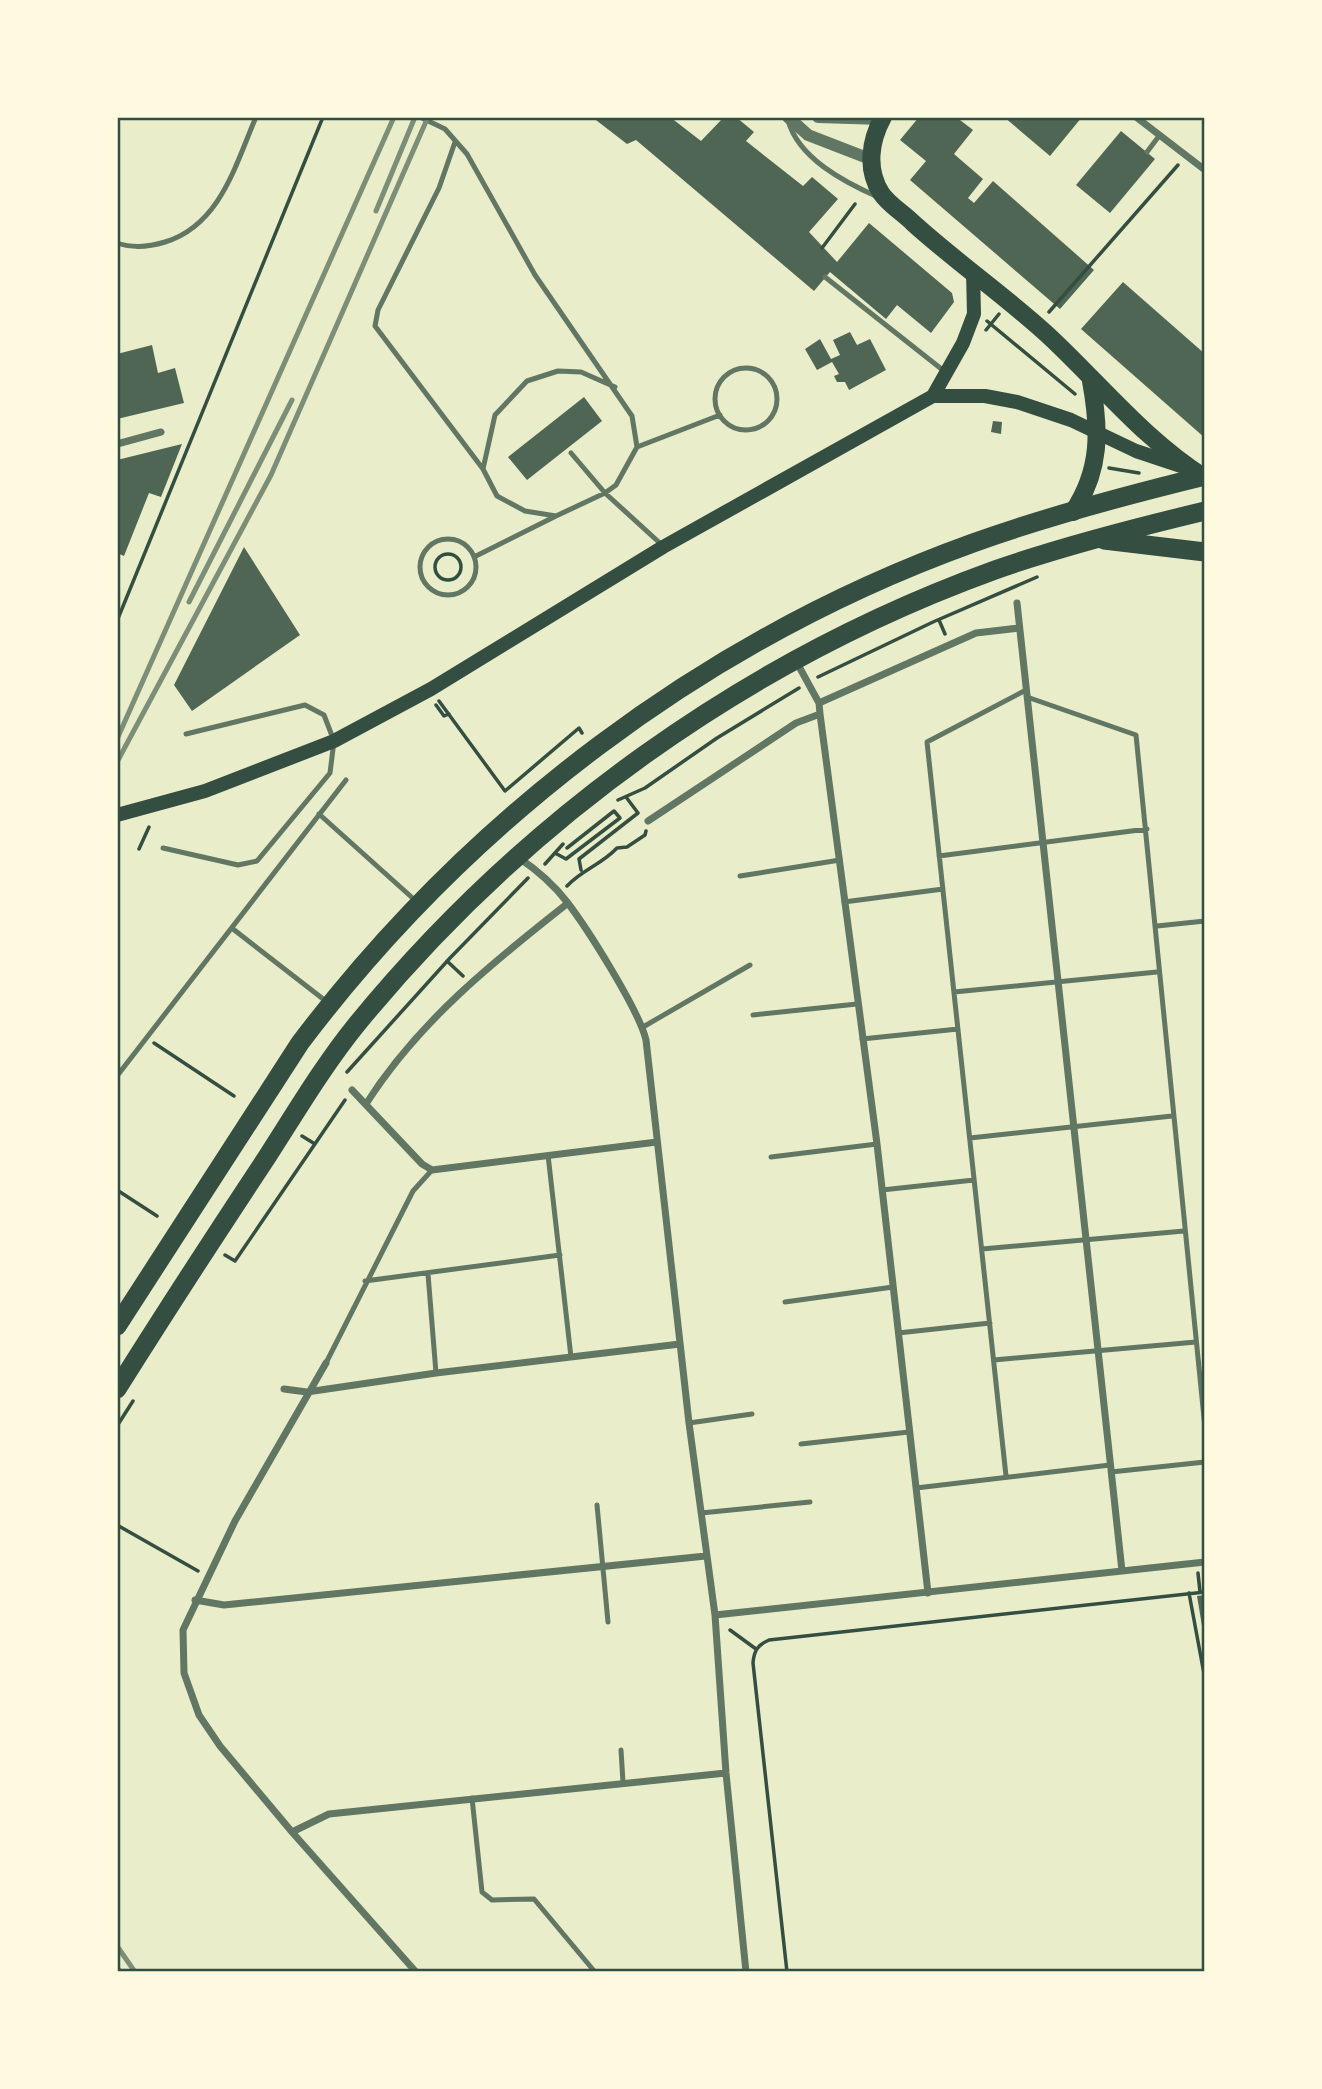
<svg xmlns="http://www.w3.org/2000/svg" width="1322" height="2089" viewBox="0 0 1322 2089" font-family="'Archivo Narrow',sans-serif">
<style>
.building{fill:#4f6655}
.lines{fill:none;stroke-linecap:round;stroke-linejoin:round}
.path{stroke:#344e41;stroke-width:3.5}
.service{stroke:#617663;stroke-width:5}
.minor{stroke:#617663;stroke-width:7}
.tertiary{stroke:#617663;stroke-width:12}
.secondary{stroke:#344e41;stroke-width:14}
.primary{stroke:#344e41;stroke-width:18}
.trunk{stroke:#344e41;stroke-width:19}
.rail{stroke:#7c8e77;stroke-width:5}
.neatline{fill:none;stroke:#344e41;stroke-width:2.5}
</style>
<rect width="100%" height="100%" fill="#e9edc9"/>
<path class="building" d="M592 117H670L701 141 724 117H736L754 132 746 141 803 186 812 177 838 199 809 232 837 262 869 223 952 293 954 302 931 333 897 305 886 319 830 272 814 291 636 140 627 144Z
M919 117H963L960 120 973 130 954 154 983 179 968 198 974 203 993 181 1094 270 1060 309 910 180 926 161 900 140Z
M1004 117H1082L1050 156Z
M1121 131 1155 159 1110 213 1076 185Z
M1123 282 1205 354V438L1081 329Z
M850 332 857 345 870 339 886 370 849 390 845 382H837L834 376 839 374 832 362 817 370 805 349 820 339 831 359 840 355 833 340Z
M152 345 158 373 175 368 184 403 117 419V354Z
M584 397 602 421 527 480 508 457Z
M993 421 1002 422 1001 434 991 432Z
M182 444 161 497 149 493 124 556 117 553V460Z
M244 547 300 635 192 711 174 685Z
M1205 1595V1632H1203L1197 1596Z"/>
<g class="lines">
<path class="path" d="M822 248 855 204
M1049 312 1178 165
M987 321 1075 394
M986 330 999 314
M1109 468 1139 473
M435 567a13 13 0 1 1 26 0a13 13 0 1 1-26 0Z
M939 620 945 634
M117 621 323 117
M818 677 933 622 1037 577
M439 701 505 791 579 728 582 733
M436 705 444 716 449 714
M618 800 645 788 717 738 799 688
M139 849 149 827
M555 853 566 859 620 818 614 811 567 848
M545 864 563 844
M581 870 579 859 638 813 626 797
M567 886C583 869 601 865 617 848L627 847 645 835 646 831
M447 961 463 976
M154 1043 234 1096
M347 1072 450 958 528 878
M302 1136 315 1144
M117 1190 157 1216
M225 1255 235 1261 345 1100
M117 1426 133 1401
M117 1525 198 1571
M1198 1573 1200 1592
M1189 1593 1205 1679
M730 1630 756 1649
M787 1972 753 1663C754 1650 758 1645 769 1640L1205 1592"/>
<path class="service" d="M420 117 445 129 467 154 535 275 632 416 637 447 616 485 605 493 556 516 525 511 497 496 483 469 495 415 527 381 558 371 581 372 615 387
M788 120C798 158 844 182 878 197
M455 142 439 188 378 310 375 326 483 469
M1147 152 1159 136
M117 243C132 248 149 247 165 242 220 225 235 166 256 117
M825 277 944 371
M715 399a31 31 0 1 1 62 0a31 31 0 1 1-62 0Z
M637 447 720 415
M571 453 605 493 662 545
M420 567a28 28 0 1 1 56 0a28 28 0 1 1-56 0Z
M474 557 556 516
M1027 697 1136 735 1205 1428
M319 814 417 902
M163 848 238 865 257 861 330 773 334 741 324 715 305 705 186 734
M939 856 1147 829
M740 876 840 860
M844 902 943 889
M1157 926 1205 921
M233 929 327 1002
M954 992 1157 972
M753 1015 857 1004
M643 1027 750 965
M862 1039 958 1029
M117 1076 346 780
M970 1138 1172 1116
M548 1155 571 1357
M771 1157 877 1144
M882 1190 974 1180
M982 1249 1184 1231
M428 1274 436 1373
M365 1281 560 1255
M785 1302 893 1287
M898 1333 990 1323
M994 1360 1196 1342
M326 1363 413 1191 432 1170
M689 1423 752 1414
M801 1444 909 1432
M1111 1472 1205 1462
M1006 1476 927 742 1026 690
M916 1488 1110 1465
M597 1505 608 1622
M701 1513 810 1502
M621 1750 623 1782
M472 1798 482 1892 492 1900 534 1899 595 1972"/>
<path class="minor" d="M1136 117 1205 170
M117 444 161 432
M1017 603 1122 1571
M796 661 819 703 820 714 877 1144 928 1593
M819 703 976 633 1019 628
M648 821 796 723 820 714
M519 858C537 870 554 885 567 902 587 928 639 1010 646 1040L689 1423 715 1615 726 1773 746 1972
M352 1090 422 1164 432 1170 657 1142
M366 1104C418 1022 493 962 568 903
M284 1389 307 1392 436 1373 680 1344
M195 1600 224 1605 706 1556
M715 1615 1205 1562
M292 1832 220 1746 199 1715 184 1673 183 1630 235 1521 326 1363
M416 1972 292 1832 329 1814 726 1773"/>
<path class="tertiary" d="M788 117 808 135 870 159
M818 117 882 119"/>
<path class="secondary" d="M933 396H985L1017 402 1071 420 1136 451 1187 468
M117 815 205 791 334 741 431 689 663 547 933 396 963 343 974 314 973 272"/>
<path class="primary" d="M883 117C870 141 866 169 881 193 888 204 903 213 912 222 957 263 1007 297 1051 338 1101 385 1146 441 1205 478
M1073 512C1101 470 1100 430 1091 381"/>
<path class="trunk" d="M1104 540 1205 552
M117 1326 300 1043C470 818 706 639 973 543 1048 516 1127 495 1205 476
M117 1389C166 1311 216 1234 267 1157 296 1112 323 1066 357 1024 524 820 746 660 995 570 1063 546 1134 528 1205 511"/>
<path class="rail" d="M376 211 415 117
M189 602 292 400
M117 739 394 117
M117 762 271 475 428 117
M117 1946 135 1972
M117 1967 120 1972"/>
</g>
<rect width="1322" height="2089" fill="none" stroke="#fefae0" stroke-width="238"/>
<rect x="119" y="119" width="1084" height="1851" class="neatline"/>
</svg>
